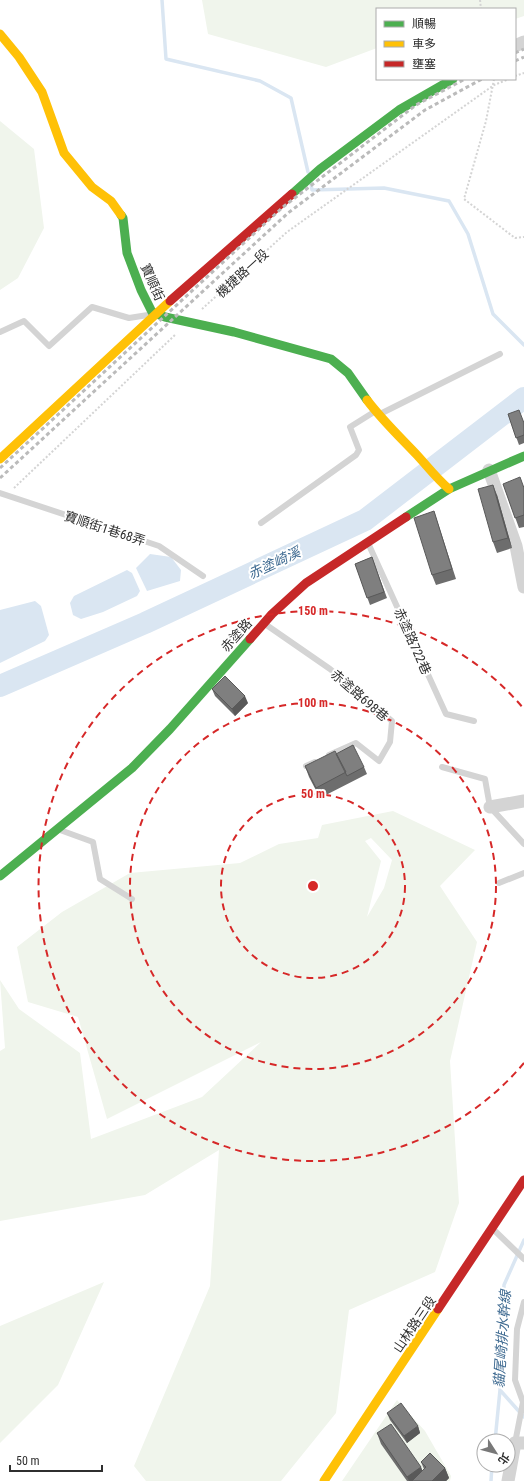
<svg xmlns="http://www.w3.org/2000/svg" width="524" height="1481" viewBox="0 0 524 1481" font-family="'Roboto Condensed','Noto Sans TC',sans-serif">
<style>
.green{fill:#f0f5ec;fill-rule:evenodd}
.water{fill:#dae6f2}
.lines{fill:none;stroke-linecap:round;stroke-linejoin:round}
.stream{stroke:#dae6f2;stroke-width:3.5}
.river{stroke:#dae6f2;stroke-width:22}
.path{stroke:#d4d4d4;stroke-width:2;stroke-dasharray:2 2;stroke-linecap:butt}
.lane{stroke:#d4d4d4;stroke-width:6}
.street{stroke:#d4d4d4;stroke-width:13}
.fast{stroke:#4caf50;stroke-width:9}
.slow{stroke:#ffc107;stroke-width:9}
.jam{stroke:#c62828;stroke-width:9}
.rail{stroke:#bbb;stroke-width:3;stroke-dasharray:4 3;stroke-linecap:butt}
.wall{fill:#6d6d6d}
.shaded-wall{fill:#595959}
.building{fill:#7f7f7f;stroke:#595959}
.ring{fill:none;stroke:#d62828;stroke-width:2;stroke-dasharray:7 5}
.labels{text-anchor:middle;stroke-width:4;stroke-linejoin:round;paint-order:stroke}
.street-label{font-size:13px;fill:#2f2f2f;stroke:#fff}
.water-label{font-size:14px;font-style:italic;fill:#3e6a91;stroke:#fff}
.centre{fill:#d62828;stroke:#fff;stroke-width:2}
.ring-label{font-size:12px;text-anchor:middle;font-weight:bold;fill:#d62828;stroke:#fff;stroke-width:4;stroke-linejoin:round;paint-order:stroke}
</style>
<rect width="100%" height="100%" fill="#fff"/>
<path class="green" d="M202 0H524V16L515 19V9H377V48L326 67 208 34Z
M0 121 34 149 44 228 18 278 0 290Z
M393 811 475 850 440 886 477 942 450 1061 459 1203 435 1272 349 1310 336 1413 281 1481H146L134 1466 210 1286 219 1150 145 1195 0 1221V1051L5 1048 0 980 19 1009 80 1053 91 1139 202 1097 261 1042 107 1119 78 1017 28 1002 17 947 62 912 130 873 240 863 279 844 318 838 322 825ZM371 838 392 860 384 888 367 917 381 861 365 841Z
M104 1282 58 1385 0 1443V1326Z
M397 1400 425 1431 451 1476 450 1481H342Z"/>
<path class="water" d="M150 554 171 557 181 570 180 581 147 591 136 568Z
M127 570 132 573 140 591 137 596 103 612 81 619 73 615 70 603 74 596Z
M35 601 41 606 49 635 45 641 0 663V610Z"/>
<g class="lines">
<path class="stream" d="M162 0 166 59 260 81 291 98 308 172
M311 184 312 190 384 188 449 201 468 234 493 314 524 345
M500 1390 524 1417
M495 1441 500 1390 504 1285 524 1240
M491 1481 492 1465"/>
<path class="river" d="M0 686 145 623 365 520 524 398"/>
<path class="path" d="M480 0 481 9
M515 76 524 73
M494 79 486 121 464 199 515 238 524 237
M202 309 287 232 494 85 509 79
M14 488 176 334"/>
<path class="lane" d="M0 332 24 321 49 346 92 307 129 318 148 315
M380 414 500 354
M0 493 159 546 203 576
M261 523 356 455 359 450 350 427 374 412
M368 543 446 714 474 721
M265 624 330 669 392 721 390 742 379 761 356 743 329 755
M306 766 315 762
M442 767 485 779 490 807 524 844
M60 830 93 842 100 879 132 899
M499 883 524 873
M494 1230 524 1259
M515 1443 523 1402 515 1380 517 1329 524 1302"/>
<path class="street" d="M515 46 524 42
M489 470 516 546 524 587
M490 807 524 801
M508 1481 515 1443H524"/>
<path class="fast" d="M292 194 320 169 399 110 453 79
M121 215 123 218 127 253 141 290 152 312 165 317 234 332 331 359 348 373 367 400
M406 517 449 489 524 456
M0 876 132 768 170 729 250 639"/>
<path class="slow" d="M0 34 19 57 42 92 64 153 92 187 111 201 121 215
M367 400C382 420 400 437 417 455 428 467 437 479 449 489
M0 459 170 301
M324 1481 438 1309"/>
<path class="jam" d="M170 301 292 194
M250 639 272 614 306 583 406 517
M438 1309 524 1180"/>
<path class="rail" d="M515 53 524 49
M515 61 524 57
M0 468 283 207 416 105 465 79
M0 478 288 213 425 110 482 79"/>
</g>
<path class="wall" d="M508 414 524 423V443L519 445Z
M503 484 524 488V527L519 528Z
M497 495 512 548 497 553 493 542Z
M434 511 456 579 436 585 432 575Z
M372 557 387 598 370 605 355 564Z
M212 689 248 703 235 716 215 696Z
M336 754 364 767 367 774 320 798 309 777 305 766Z
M387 1413 418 1426 420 1433 407 1443 390 1420Z
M377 1433 421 1467 422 1471 424 1469 421 1462 445 1468 449 1478 446 1481H407L381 1444Z"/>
<path class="shaded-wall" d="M493 485 497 495 512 548 508 538Z
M245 696 248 703 235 716 232 709Z
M418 1426 420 1433 407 1443 404 1436Z
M421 1467 425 1478 420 1481H409L407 1477Z
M445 1468 449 1478 446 1481H432Z"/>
<path class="building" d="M519 410 524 423V435L516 438 508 414Z
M520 477 524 488V515L515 518 503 484Z
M493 485 508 538 493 542 478 489Z
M434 511 452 569 432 575 414 518Z
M372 557 384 592 367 598 355 564Z
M225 676 245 696 232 709 212 689Z
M353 745 364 767 347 776 336 754Z
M335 751 346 772 316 788 305 766Z
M401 1403 418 1426 404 1436 387 1413Z
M391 1424 421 1467 407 1477 377 1433Z
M430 1453 445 1468 432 1481H412L426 1467 421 1462Z"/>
<g class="ring">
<circle cx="313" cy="886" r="92"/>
<circle cx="313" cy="886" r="183"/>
<path d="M524 1063A275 275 0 1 1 524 709"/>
</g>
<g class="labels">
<g class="street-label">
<text transform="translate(242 273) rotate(-42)" y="5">機捷路一段</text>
<text transform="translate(153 282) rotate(66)" y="5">寶順街</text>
<text transform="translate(105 528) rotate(18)" y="5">寶順街1巷68弄</text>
<text transform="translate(236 635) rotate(-48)" y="5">赤塗路</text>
<text transform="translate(413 641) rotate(66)" y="5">赤塗路722巷</text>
<text transform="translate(360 695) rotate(41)" y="5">赤塗路698巷</text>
<text transform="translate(414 1324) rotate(-56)" y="5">山林路三段</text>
</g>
<g class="water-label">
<text transform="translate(274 563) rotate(-25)" y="5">赤塗崎溪</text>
<text transform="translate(502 1339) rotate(-86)" y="5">貓尾崎排水幹線</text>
</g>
</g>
<circle cx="313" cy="886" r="6" class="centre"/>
<g class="ring-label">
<text x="313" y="615">150 m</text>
<text x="313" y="707">100 m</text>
<text x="313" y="798">50 m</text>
</g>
<rect x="376" y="8" width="140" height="72" fill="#ffffff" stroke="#acacac"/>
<rect x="384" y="21" width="20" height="6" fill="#4caf50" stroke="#acacac"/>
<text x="412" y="28" font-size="12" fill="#2f2f2f">順暢</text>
<rect x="384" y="41" width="20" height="6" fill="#ffc107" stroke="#acacac"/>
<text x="412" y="48" font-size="12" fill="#2f2f2f">車多</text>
<rect x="384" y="61" width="20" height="6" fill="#c62828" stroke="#acacac"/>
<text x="412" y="68" font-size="12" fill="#2f2f2f">壅塞</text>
<g transform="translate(496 1453) rotate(126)"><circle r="19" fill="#ffffff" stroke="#acacac"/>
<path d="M0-3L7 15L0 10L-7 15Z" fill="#787878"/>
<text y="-6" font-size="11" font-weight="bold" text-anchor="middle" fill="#2f2f2f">北</text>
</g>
<path d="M10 1465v6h92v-6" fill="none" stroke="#2f2f2f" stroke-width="2"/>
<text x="16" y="1465" font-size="12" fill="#2f2f2f" stroke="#ffffff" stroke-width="3" paint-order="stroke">50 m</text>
</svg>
